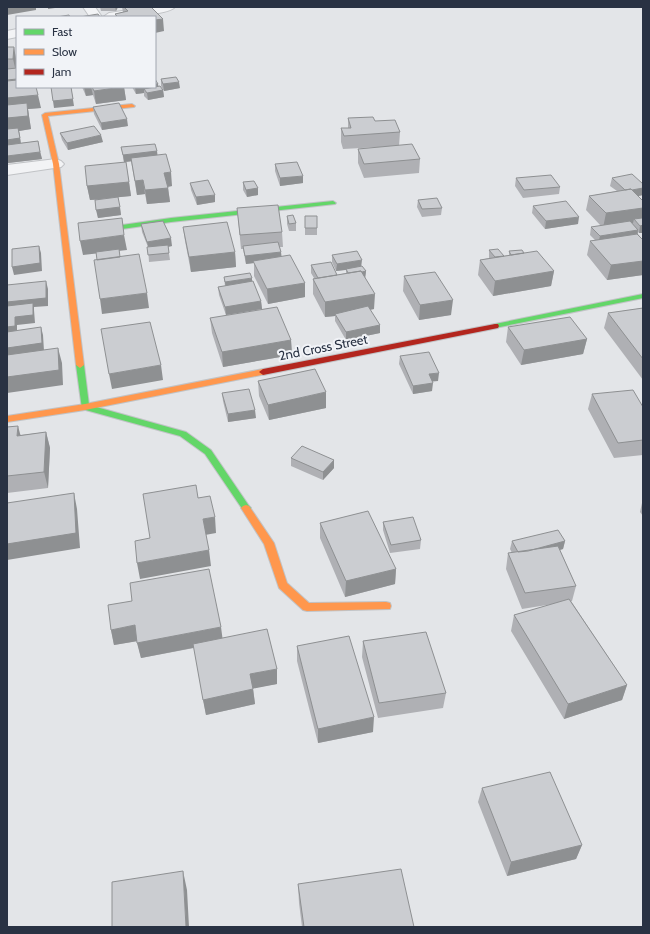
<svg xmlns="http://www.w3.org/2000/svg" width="650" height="934" viewBox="0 0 650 934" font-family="Cabin,sans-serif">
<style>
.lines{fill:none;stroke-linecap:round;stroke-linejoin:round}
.street-casing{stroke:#c1c3c6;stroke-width:2}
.fast-casing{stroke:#c1c3c6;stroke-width:2}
.slow-casing{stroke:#c1c3c6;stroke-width:2}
.jam-casing{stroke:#c1c3c6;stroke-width:2}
.street{fill:#f2f3f5;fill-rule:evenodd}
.fast{fill:#63d668;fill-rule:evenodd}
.slow{fill:#ff974d;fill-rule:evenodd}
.jam{fill:#b3261e;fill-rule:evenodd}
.wall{fill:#afb0b4}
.shaded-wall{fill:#8e9092}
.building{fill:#cbcdd1;stroke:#8e9092}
.labels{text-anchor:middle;stroke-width:4;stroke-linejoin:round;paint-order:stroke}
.street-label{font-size:13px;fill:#293243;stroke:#f1f3f7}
</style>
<rect width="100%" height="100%" fill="#e3e5e8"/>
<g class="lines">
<defs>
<path id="street" d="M83 7H95L102 17H90Z
M148 7H175C168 16 115 17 103 17L109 13Z
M17 29V37L7 39V31Z
M56 159 61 161 64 164 61 167 7 175V165Z"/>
<path id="fast" d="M333 201 336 203 335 204 171 222 94 233 91 231 94 229 171 218Z
M643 294V298L495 328 491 326 495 324Z
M80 362 84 365 89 405 186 432 211 450 249 506 251 508 249 510H243L205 454 180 436 82 409 76 365Z"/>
<path id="slow" d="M132 104 135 106 134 107 48 116 59 164 84 365 80 368 76 365 53 164 42 115 45 113Z
M263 369 266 370 267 372 266 374 85 410 7 422V416L85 404Z
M246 505 249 506 274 543 287 583 309 603 386 602 390 603 391 606 390 609 307 611 303 610 279 588 264 544 241 508 243 506Z"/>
<path id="jam" d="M495 324H498L499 326 498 328 263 375 259 372 263 369Z"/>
</defs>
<use href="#street" class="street-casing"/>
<use href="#fast" class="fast-casing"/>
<use href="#slow" class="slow-casing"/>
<use href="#jam" class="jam-casing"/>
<use href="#street" class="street"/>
<use href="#fast" class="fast"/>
<use href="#slow" class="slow"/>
<use href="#jam" class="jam"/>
</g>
<path class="wall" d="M100 7H118L116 11H101Z
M122 7H151L164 31 155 17H116L115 14 123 12Z
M7 47H14L16 59V68L41 108 28 109 29 116 31 129 19 131 21 143 38 141 42 159 8 163 7 161Z
M161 79 180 88 164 91 161 86Z
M158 86 163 90 164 97 148 100 144 96V93L136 94 132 87H155Z
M82 87H124L126 100 96 104 93 95 86 96Z
M93 107 128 126 102 130 94 114Z
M348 118 375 121 400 132 399 146 420 159 419 173 364 178 358 163V149L380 147 343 149 341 142V128H348Z
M60 133 103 142 68 150 62 140Z
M121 147 157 151V155L172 186 168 187 170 202 147 204 145 194 137 195 131 161 126 162 131 196 118 197 121 215 98 218 95 200H90L87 186 124 162Z
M275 164 303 183 280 186 275 171Z
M516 178 560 187 559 194 523 198 515 186Z
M612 178 643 184V195L638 196 643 201V233H639L638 232V234L643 240V275L607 280 587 255 590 241 595 240 590 235 591 227 601 226 586 210 589 196 617 191 610 186Z
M243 182 258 188V195L247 197 243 190Z
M190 183 215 202 197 205 191 190Z
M418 200 442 208 441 215 422 217 417 207Z
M533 206 578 224 545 229 532 213Z
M237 208 282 232 283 247H280L281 256 305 283V297L268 304 254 276V263L246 264 243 249H241Z
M287 216 296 223V231H289L287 224Z
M305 216H317V235H305Z
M141 224 172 246 168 247 170 260 149 262 148 247 142 232Z
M183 227 235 252 236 267 191 272 185 241Z
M489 250 504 256 509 255V251L524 253 554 271 551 286 493 296 478 275 480 260 489 258Z
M332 255 361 266 366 271 365 278 374 309 370 310 380 333 346 340 335 321V316L325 317 313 294V279L314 278 311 273V265L337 275 346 273V270L336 271 332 262Z
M404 276 451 315 419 320 403 291Z
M224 277 252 281 261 301 262 309 226 315 219 295 218 287 225 286Z
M643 308V380L604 328 608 313Z
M210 318 291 340 292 355 223 367 212 333Z
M508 327 587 339 583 354 521 365 506 342Z
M400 356 438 381H432V391L413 394 399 364Z
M258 381 326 408 269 420 259 396Z
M222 393 256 418 228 422 223 401Z
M592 394 643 407V455L614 458 588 409Z
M7 427 21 435 46 432 50 448 48 488 7 493Z
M291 458 334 468 323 480 291 466Z
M642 503H643V516L640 512Z
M383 522 421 540 420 549 390 553 383 530Z
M320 523 396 569 395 584 345 597 320 538Z
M512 541H565L563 549 560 550 576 586 572 601H571L627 685 622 700 564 719 511 631 514 615 553 604 522 609 506 569 508 553H512L510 549Z
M111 630 222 638 277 684 253 688 255 704 206 715 194 648 141 658 137 641 114 645Z
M363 641 446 693 443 708 378 718 362 657Z
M297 646 373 732 318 743 297 661Z
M482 788 582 845 576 859 507 876 478 802Z
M298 884 414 927H302L299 903Z"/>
<path class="shaded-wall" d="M7 7H36V10L7 15Z
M48 7H62L48 9Z
M115 7H118L116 11Z
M163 19 164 31 155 33V20Z
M14 47 16 59V72L13 59Z
M179 82 180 88 164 91 163 84Z
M155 84H158L159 90 144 89V93L136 94 135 87H155Z
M71 87 74 106 54 108 53 101Z
M84 87H91L93 95 86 96Z
M122 87H124L126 100 96 104 94 91Z
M163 90 164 97 148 100 147 93Z
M38 95 41 108 28 109 29 116 31 129 19 131 21 145 7 147V98Z
M127 119 128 126 102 130 101 123Z
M101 135 103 142 68 150 67 143Z
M157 151 158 159 124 162 123 155Z
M40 152 42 159 8 163 7 156Z
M171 172 172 186 166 187 164 173Z
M303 176V183L280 186V178Z
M143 180 145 194 137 195 135 181Z
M129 182 131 196 90 200 87 186Z
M168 188 170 202 147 204 145 190Z
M258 188V195L247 197 246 190Z
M643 188V195L625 199 627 191Z
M215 195V202L197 205 196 197Z
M120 207 121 215 98 218 96 210Z
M643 208V221L634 219 633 223 603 228 606 213Z
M579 217 578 224 545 229 546 221Z
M643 225V233H639L640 226Z
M638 230 637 238 598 244 600 236Z
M124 235 127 250 83 255 80 241Z
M171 238 172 246 149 250 147 242Z
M39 246 41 253 42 271 14 275 12 267Z
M235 252 236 267 191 272 189 257Z
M281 252 282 260 253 261 254 263 246 264 245 256Z
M362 260 361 268 336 271 337 264Z
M643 261V275L607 280 611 265Z
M366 271 365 279 349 274Z
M554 271 551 286 493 296 495 281Z
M252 278V285L226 290 225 282Z
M46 281 48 289V306L34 307V310L35 323 17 325V334L7 335V302Z
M305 283V297L268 304 267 289Z
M147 293 149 308 102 314 100 299Z
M375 294 374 309 336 315 335 314V316L325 317V302Z
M453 300 451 315 419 320 420 305Z
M261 301 262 309 226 315 225 307Z
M380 325V333L346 340V332Z
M41 327 43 335 44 351 7 356V348Z
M587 339 583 354 521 365 524 350Z
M291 340 292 355 223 367 222 352Z
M58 348 62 363 63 385 7 393V377Z
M161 365 163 380 112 389 109 374Z
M439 373 438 381 428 382 429 374Z
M433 383 432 391 413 394V386Z
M326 392V408L269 420 268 405Z
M255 410 256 418 228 422V414Z
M18 426 22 441 17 436Z
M46 432 50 448 48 488 44 472Z
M334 460V468L323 480V472Z
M74 493 77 509 80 548 7 560V544Z
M215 517 216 533 205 535 203 519Z
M565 541 563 549 517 561 519 553Z
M209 550 211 566 140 579 137 563Z
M396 569 395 584 345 597 346 581Z
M135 625 138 641 114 645 111 630Z
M221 627 223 642 141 658 137 643Z
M277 669V684L251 689 250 674Z
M627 685 622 700 564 719 568 704Z
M253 689 255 704 206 715 203 700Z
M374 717 373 732 318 743V729Z
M582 845 576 859 507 876 511 862Z
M183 871 187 890 189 927H186Z"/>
<path class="building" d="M124 7H151L163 19 155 20V17H118L115 14 128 11Z
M98 14 100 17H80Z
M69 15 70 17H57Z
M7 47H14L13 59H7Z
M17 68V79L7 80V69Z
M176 77 179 82 163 84 161 79Z
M155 79 158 84H155Z
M17 80V87H36L38 95 7 98V81Z
M160 86 163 90 147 93 144 89Z
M51 87H71L73 99 53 101Z
M92 87H122L94 91Z
M27 103 28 116 7 118V105Z
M119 103 127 119 101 123 93 107Z
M373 117 375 121 395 120 400 132 344 136 341 128H351L348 118Z
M94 126 101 135 67 143 60 133Z
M18 128 20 138 7 140V129Z
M38 141 40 152 7 156V145Z
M155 144 157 151 123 155 121 147Z
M412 144 420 159 364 164 358 149Z
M166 154 171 172 164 173 168 188 145 190 143 180 135 181 131 158Z
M126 162 129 182 87 186 85 166Z
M297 162 303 176 280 178 275 164Z
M632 174 643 184V188L632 190 631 189 625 190 612 178Z
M551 175 560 187 524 190 516 178Z
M208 180 215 195 196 197 190 183Z
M254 181 258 188 246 190 243 182Z
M631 189 643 201V208L606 213 589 196Z
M118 197 120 207 96 210 95 200Z
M437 198 442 208 422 209 418 200Z
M566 201 579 217 546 221 533 206Z
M278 205 282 232 240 235 237 208Z
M293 215 296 223 289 224 287 216Z
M305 216H317V228H305Z
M122 218 124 235 80 241 78 223Z
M642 218 643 219V225L640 226 634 219Z
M163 221 171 238 147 242 141 224Z
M630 221 638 230 600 236 591 227Z
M227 222 235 252 189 257 183 227Z
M637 234 643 240V261L611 265 590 241Z
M278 242 281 252 245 256 243 246Z
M168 245 169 253 148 255 147 247Z
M39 246 40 263 12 267V249Z
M119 249 120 257 97 260 96 252Z
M498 249 504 256 495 257 489 250Z
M522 250 524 253 511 255 509 251Z
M357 251 362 260 337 264 332 255Z
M537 251 554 271 495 281 480 260Z
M139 254 147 293 100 299 94 260Z
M290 255 305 283 267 289 253 261Z
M331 262 337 275 318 278 311 265Z
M362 266 366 271 362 272 361 271 348 273 346 269Z
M361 271 375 294 325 302 313 279Z
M435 272 453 300 420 305 404 276Z
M250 273 252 278 225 282 224 277Z
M46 281V298L7 302V285Z
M253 281 261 301 225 307 218 287Z
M33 303V315L15 317V326L7 327V306Z
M368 306 380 325 346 332 335 314Z
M277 307 291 340 222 352 210 318Z
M643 308V359L608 313Z
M570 317 587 339 524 350 508 327Z
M150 322 161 365 109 374 101 329Z
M41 327 42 343 7 348V332Z
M58 348 59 370 7 377V355Z
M429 352 439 373 429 374 433 383 413 386 400 356Z
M315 369 326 392 268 405 258 381Z
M249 389 255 410 228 414 222 393Z
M633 390 643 407V440L618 443 592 394Z
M18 426 17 436 46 432 44 472 7 476V427Z
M302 446 334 460 323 472 291 458Z
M196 485 198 498 210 496 215 517 203 519 209 550 137 563 135 541 150 538 143 494Z
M74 493 76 533 7 544V503Z
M368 511 396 569 346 581 320 523Z
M413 517 421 540 391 545 383 522Z
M558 530 565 541 528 551 518 552 512 541Z
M558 546 576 586 525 593 508 553Z
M209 569 221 627 137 643 135 625 111 630 108 605 132 601 130 583Z
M569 599 627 685 568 704 514 615Z
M267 629 277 669 250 674 253 689 203 700 193 644Z
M426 632 446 693 379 703 363 641Z
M349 636 374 717 318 729 297 646Z
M550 772 582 845 511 862 482 788Z
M401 869 414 927H304L298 884Z
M183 871 186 927H112V882Z"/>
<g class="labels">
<g class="street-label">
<text transform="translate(323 347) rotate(-11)" y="5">2nd Cross Street</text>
</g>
</g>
<rect width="650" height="934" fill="none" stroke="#293243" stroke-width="16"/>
<rect x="16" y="16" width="140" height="72" fill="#f1f3f7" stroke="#a1a6af"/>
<rect x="24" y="29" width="20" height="6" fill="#63d668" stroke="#a1a6af"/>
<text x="52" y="36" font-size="12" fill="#293243">Fast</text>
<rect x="24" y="49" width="20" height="6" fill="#ff974d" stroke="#a1a6af"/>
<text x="52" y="56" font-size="12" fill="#293243">Slow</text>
<rect x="24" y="69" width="20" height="6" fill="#b3261e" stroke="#a1a6af"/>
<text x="52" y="76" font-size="12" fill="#293243">Jam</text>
</svg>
